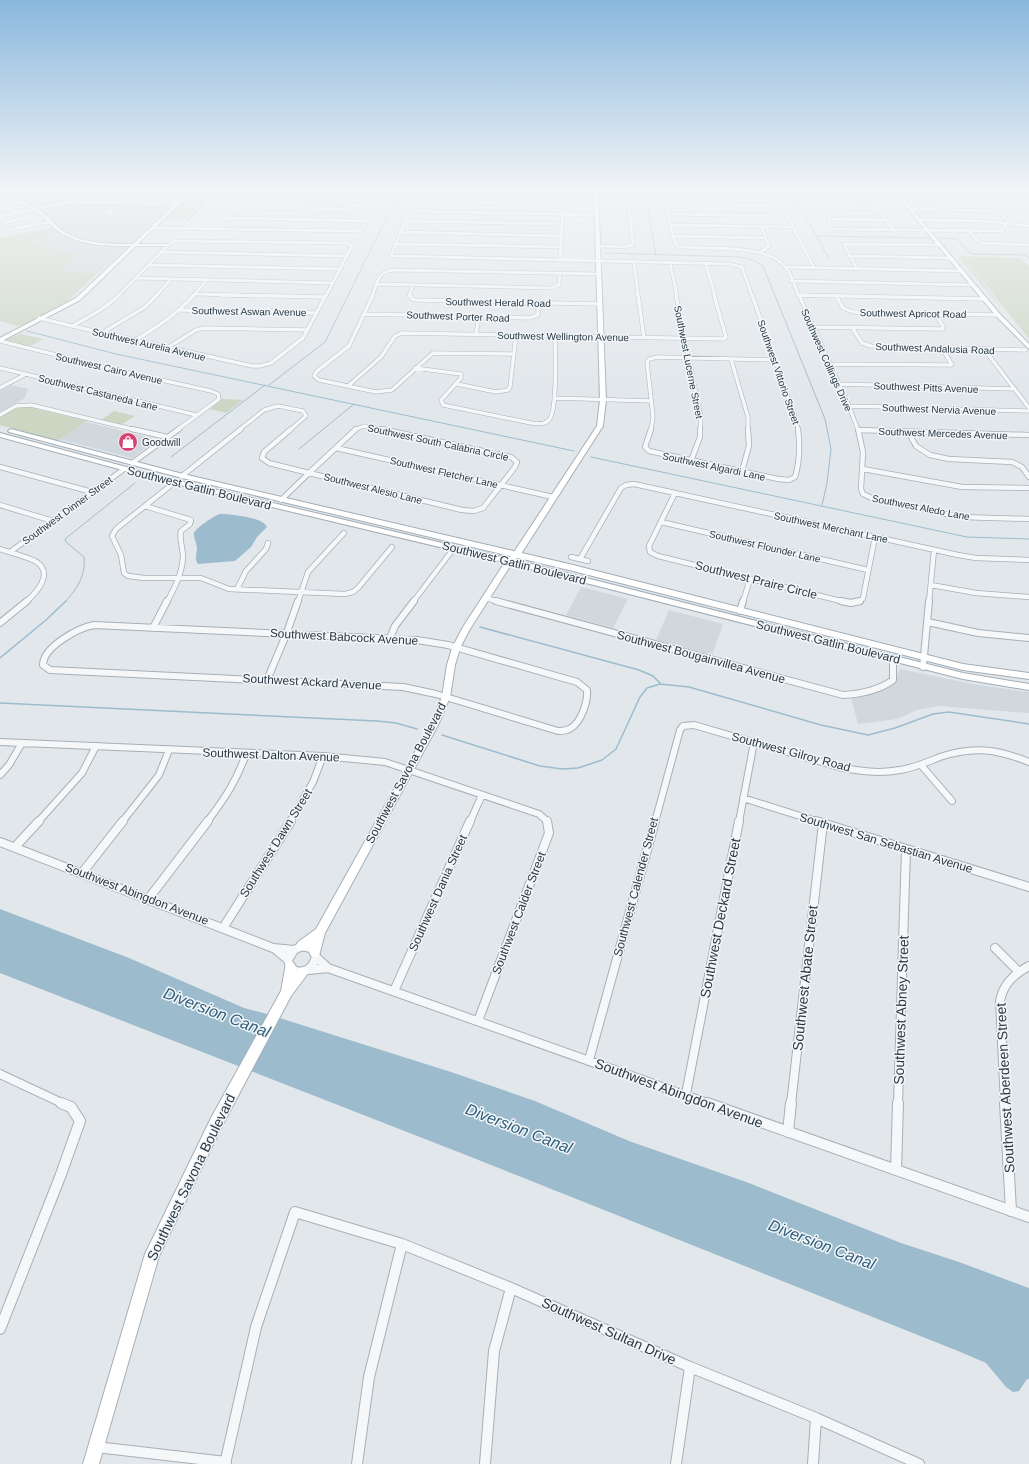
<svg xmlns="http://www.w3.org/2000/svg" width="1029" height="1464" viewBox="0 0 1029 1464" font-family="Helvetica,sans-serif">
<style>
.built{fill:#d0d7dd}
.green{fill:#cbd6c3}
.water{fill:#9cbccd}
.lines{fill:none;stroke-linecap:round;stroke-linejoin:round}
.stream-far1{stroke:#9cbccd;stroke-width:1}
.stream{stroke:#9cbccd;stroke-width:1.5}
.street-far5-casing{stroke:#a7afb6;stroke-width:4}
.street-far4-casing{stroke:#a7afb6;stroke-width:4.5}
.street-far3-casing{stroke:#a7afb6;stroke-width:6}
.street-far2-casing{stroke:#a7afb6;stroke-width:8}
.street-far1-casing{stroke:#a7afb6;stroke-width:10}
.street-casing{stroke:#a7afb6;stroke-width:12}
.secondary-casing{stroke:#a7afb6;stroke-width:2}
.primary-casing{stroke:#a1aeb8;stroke-width:2}
.street-far5{stroke:#f5f7f9;stroke-width:3}
.street-far4{stroke:#f5f7f9;stroke-width:3.5}
.street-far3{stroke:#f5f7f9;stroke-width:4.5}
.street-far2{stroke:#f5f7f9;stroke-width:6}
.street-far1{stroke:#f5f7f9;stroke-width:8}
.street{stroke:#f5f7f9;stroke-width:10}
.secondary{fill:#fff;fill-rule:evenodd}
.primary{fill:#fff;fill-rule:evenodd}
.labels{text-anchor:middle;stroke-width:3;stroke-linejoin:round;paint-order:stroke}
.far-street-label{font-size:10px;fill:#293844;stroke:#f2f6f8}
.far-poi-label{font-size:10px;fill:#293844;stroke:#f2f6f8;text-anchor:start}
.street-label{font-size:12px;fill:#293844;stroke:#f2f6f8}
.near-street-label{font-size:14px;fill:#293844;stroke:#f2f6f8}
.near-water-label{font-size:16px;font-style:italic;fill:#315f7b;stroke:#f2f6f8}
</style>
<rect width="100%" height="100%" fill="#e2e7eb"/>
<path class="built" d="M29 190H84L73 201 40 206 13 198Z
M69 203 174 204 131 244 109 243 75 237 65 233 38 208Z
M61 233 73 238 89 242 130 245 98 273 62 271 59 269 76 255 32 243Z
M11 385 28 389 25 398 0 412V391Z
M86 422 155 439V441L132 458 59 439Z
M581 587 628 599 613 628 566 615Z
M669 610 723 624 712 655 656 640Z
M900 669 972 684 1029 692V713L939 706 917 710 897 719 858 724 851 697 887 688 895 682 896 677Z"/>
<path class="green" d="M0 190H29L13 198 0 196Z
M139 190H188L181 197 156 196 128 199Z
M191 190H219L190 220 161 219Z
M54 227 61 233 32 243 77 255 59 269 62 271 98 273 68 301 25 324 17 326 0 321V238Z
M958 257 961 256 1020 258 1029 266V339L979 276 961 258 963 257H960L978 276 1005 312Z
M20 334 44 339 28 347 4 341Z
M222 399 243 400 226 413 210 409Z
M28 407 87 421 57 441 0 425V418L17 408Z
M114 411 135 416 121 425 100 421Z"/>
<path class="water" d="M220 514C230 514 263 517 267 527L257 537 251 547 235 561 198 564C194 559 197 554 197 548 197 544 193 536 194 533 196 528 215 515 220 514Z
M0 909 129 958 244 1008 267 1014 451 1072 535 1101 629 1141 749 1183 901 1243 959 1262 1029 1288V1379H1027L1019 1391 1013 1392 1006 1387 986 1363 958 1351 471 1157 0 973Z"/>
<g class="lines">
<path class="stream-far1" d="M791 190 829 259
M162 197 170 190
M920 199 915 193 1029 195
M279 204 289 190
M648 209 656 255
M817 236 930 238
M940 238 957 239 971 254 1025 255 1029 258
M606 253 739 257 753 260 763 266 825 419 831 449 827 483 822 505
M27 331 116 354 574 451
M269 385 325 342 400 190
M299 449 354 404
M171 457 265 385
M591 457 967 537 1029 539
M65 602C77 589 86 575 84 557L66 542 65 539 135 483"/>
<path class="stream" d="M480 627 639 670 653 676 660 683
M0 658 46 620 66 601
M0 703 377 721 396 723 417 729
M442 735 540 766 562 769 578 768 602 760 616 749 640 697 647 688 660 684 689 687 821 725 868 735 895 728 933 714 949 712 1029 724"/>
<defs>
<path id="street-far5" d="M343 190 382 191
M419 190 391 255 393 256 730 264 742 267 752 296
M686 190 690 204
M715 190 720 205
M744 190 751 205
M774 190 814 268
M864 190 895 231
M419 192 564 194
M628 193H655V190
M214 197 262 199 263 201 256 208
M300 199 377 201
M871 199 822 198 816 200 820 206 826 208 878 209
M902 199 1029 201
M415 201 563 204
M1017 201 1029 211
M75 202 88 190
M596 203 782 206
M666 204 673 236 677 246C704 251 768 242 786 268 792 275 795 287 799 296
M2 206 18 212 28 221
M293 209 307 190
M910 209 997 211
M107 211 114 214
M410 211 596 215
M668 214 787 216
M0 216 70 202 178 204
M226 218 366 221
M886 220 828 219 831 227 834 229 1002 231 1008 221 987 201
M919 220 985 221 1029 226
M406 221 562 224
M4 223 25 218
M670 225 793 227
M153 228 356 231 362 229 383 190
M184 228 221 190
M12 229 50 222
M216 229 232 211 239 208 372 210
M401 232 562 236
M970 232 977 240 983 243 1029 245
M673 236 765 238
M395 244 561 247
M598 246 624 247 633 245 627 190
M161 252 347 256
M759 253 769 246 761 226
M849 256 950 258
M560 260 564 190
M634 262 638 296
M670 263 677 296
M706 264 715 296
M149 265 341 269
M786 267 961 271
M857 269 844 244 940 245
M135 278 333 283
M791 281 972 285
M377 284 551 288 559 285 560 274
M196 294 265 296
M798 295 826 296
M118 296 170 243 175 241 346 243 352 246 326 296
M156 296 171 279
M193 296 207 280
M372 296C378 282 377 272 394 270L599 274
M409 296 413 285"/>
<path id="street-far4" d="M222 295 325 297
M373 295 349 346 317 371 314 376 319 380 376 392 392 390 433 353 513 354
M410 295 412 299 416 300 600 304
M638 295 644 338
M676 295 701 418 700 430
M752 295 796 420 798 430
M798 295 984 299
M799 295 849 406 858 430
M836 296 843 308 853 312 998 315
M181 310 317 313
M365 314 529 318 538 315V303
M39 318 72 326
M72 326 252 366H260L271 363 303 338 326 295
M72 326C89 317 106 308 119 295
M812 327 943 329V326L935 314
M853 329 862 343 871 346 1026 350
M102 333 145 307 157 295
M476 334 479 317
M0 341 116 370 211 391 218 394 219 399 177 430
M134 341C157 327 176 315 194 295
M167 348 196 330 204 328 308 330
M984 349 1029 408
M731 359 748 417V430
M829 364 952 365 942 348
M0 368 196 415
M415 368 461 374V378L441 400 443 405 531 423C537 424 544 425 549 420 558 410 555 352 555 336
M457 384 496 392 508 390 510 387 516 335
M838 384 1015 389
M348 386 381 357 395 336 402 333 723 339 726 337 714 295
M0 388 26 374
M554 398 651 401
M849 406 1029 411
M0 415 16 406 31 405 136 430
M239 430 264 410 278 406 303 411 306 416 290 430
M354 430 364 426 387 430
M651 430 653 417 647 362 649 359 658 357 774 360"/>
<path id="street-far3" d="M132 429 167 437
M291 429 264 452 262 458 269 463 309 473
M651 429 645 447 649 451 778 479 789 480 795 477C800 461 800 445 798 429
M858 429 863 452 861 489 863 494 874 499 961 517 1029 519
M858 430 1029 435
M908 432 916 446 930 455 949 459 1012 462 1022 467 1029 477
M336 448 553 497
M691 461 700 437V429
M132 463 179 429
M0 467 92 492
M863 469 962 487 1029 488
M742 471 749 446 748 429
M309 473 462 510 474 511 483 508 515 467 517 462 511 457 382 429
M309 473 356 429
M182 476 241 429
M175 482 116 529 112 536 121 555 124 573 128 576 144 578H201L229 589 345 594 353 592 358 588 392 547
M675 493 649 546 650 552 658 556 845 602
M281 500 309 473
M0 505 53 521
M145 506 191 520 190 524 181 531C179 540 183 548 183 557 182 574 175 587 167 602
M661 522 868 570
M0 549C8 552 33 558 38 563 53 575 36 593 26 602
M10 552 124 469
M571 557 588 561
M580 559 621 488 626 485 634 484 958 555 976 558 1029 560
M931 585 976 593 1029 597
M237 589 246 571 266 549 268 543
M486 598 499 602
M298 602 308 572 344 533
M413 602 454 548
M743 602 750 579
M859 602 863 598 875 537
M929 602 934 550"/>
<path id="street-far2" d="M496 601 843 695C861 694 878 691 893 680V658
M841 601 851 603 860 601
M740 611 743 601
M928 622 978 633 1029 638
M0 623 27 601
M94 625 417 640 448 645 577 682 587 690C588 702 581 722 571 728 567 731 562 731 558 731L436 694 403 687 50 670 43 665C43 647 78 628 94 625Z
M153 628 167 601
M390 638 395 626 414 601
M923 667 929 601
M267 680 286 635 298 601
M0 742 323 756 385 762 539 814 548 822
M921 765 952 801
M0 775 9 765 22 743
M743 798 819 822
M38 822 82 773 96 746
M122 822 159 775 169 750
M207 822C225 798 236 782 246 754
M290 822 313 782 323 756
M470 822 482 795
M655 822 680 730 683 726 694 725 839 767C859 771 879 774 900 770 914 768 927 762 940 757 973 746 997 749 1029 762
M739 822 754 742"/>
<path id="street-far1" d="M816 821 1029 887
M0 842 273 948 294 950
M15 847 39 821
M82 873 123 821
M149 898 208 821
M223 928 291 821
M302 946 313 949 316 957C312 970 301 977 290 967L288 960 294 950Z
M995 948 1018 971
M275 949 288 960
M316 957 328 968 710 1104
M309 970 328 968
M394 991 470 821
M478 1021 549 833 547 821
M589 1060 655 821
M0 1074 64 1104
M686 1094 739 821
M791 1104 823 823
M898 1104 906 849
M1005 1104 1000 1001C1003 984 1014 974 1029 966"/>
<path id="street" d="M707 1103 1029 1217
M1005 1103 1011 1211
M788 1132 791 1103
M896 1170 898 1103
M0 1329 60 1177 80 1121 71 1107 61 1103
M96 1447 226 1462
M225 1464 256 1327 295 1212 402 1244 511 1288 690 1367 816 1418 919 1464
M357 1464 369 1377 402 1244
M485 1464 494 1351 511 1288
M676 1464 690 1367
M813 1464 816 1418"/>
<path id="secondary" d="M190 190H194L138 244H168L169 246H136L80 300 0 342V338L76 298 131 246C108 246 81 246 61 233 55 230 50 224 45 219 32 206 17 202 0 199V197C17 199 32 203 45 215 52 220 57 227 64 232 84 244 111 244 133 244Z
M594 190H598L606 400 603 426 521 554 512 563 470 629 460 648 455 665 450 697 438 725 325 933 319 956 315 957 311 956 309 952 311 946 302 951 298 950 296 946 298 942 316 929 430 725 442 697 447 665 452 648 463 627 505 562 514 552 597 426 600 400Z
M892 190H896L1000 314 1029 344V349L996 316Z
M290 962 294 963 296 967 295 973 299 968 303 967 307 968 309 972 291 996 221 1128 159 1256 99 1464H83L145 1254 211 1118 281 991 286 963Z"/>
<path id="primary" d="M11 429 183 474 569 564 963 664 1029 673V679L963 670 569 570 182 478 9 432 8 431Z
M0 433 171 479 519 561 899 657 963 673 1029 684V690L963 679 519 566 167 482 0 437Z"/>
</defs>
<use href="#street-far5" class="street-far5-casing"/>
<use href="#street-far4" class="street-far4-casing"/>
<use href="#street-far3" class="street-far3-casing"/>
<use href="#street-far2" class="street-far2-casing"/>
<use href="#street-far1" class="street-far1-casing"/>
<use href="#street" class="street-casing"/>
<use href="#secondary" class="secondary-casing"/>
<use href="#primary" class="primary-casing"/>
<use href="#street-far5" class="street-far5"/>
<use href="#street-far4" class="street-far4"/>
<use href="#street-far3" class="street-far3"/>
<use href="#street-far2" class="street-far2"/>
<use href="#street-far1" class="street-far1"/>
<use href="#street" class="street"/>
<use href="#secondary" class="secondary"/>
<use href="#primary" class="primary"/>
</g>
<linearGradient id="sky" x2="0" y2="1"><stop stop-color="#89b7dd"/><stop offset="0.48" stop-color="#f2f4f6"/><stop offset="1" stop-color="#f2f4f6" stop-opacity="0"/></linearGradient>
<rect width="1029" height="395" fill="url(#sky)"/>
<defs>
<symbol id="shop-disc" viewBox="-11 -11 22 22"><circle r="9.5" fill="#d64273" stroke="#f2f6f8"/><path d="M-5-2.5h2.3a2.7 3.5 0 0 1 5.4 0H5L5.5 6h-11ZM-1.5-2.5h3a1.5 2.3 0 0 0-3 0Z" fill="#fff"/></symbol>
</defs>
<g fill-rule="evenodd">
<use href="#shop-disc" x="117" y="431" width="22" height="22"/>
</g>
<g class="labels">
<g class="far-street-label">
<text transform="translate(498 302) rotate(1)" y="4">Southwest Herald Road</text>
<text transform="translate(249 311) rotate(1)" y="4">Southwest Aswan Avenue</text>
<text transform="translate(913 313) rotate(1)" y="4">Southwest Apricot Road</text>
<text transform="translate(458 316) rotate(2)" y="4">Southwest Porter Road</text>
<text transform="translate(563 336) rotate(1)" y="4">Southwest Wellington Avenue</text>
<text transform="translate(149 344) rotate(13)" y="4">Southwest Aurelia Avenue</text>
<text transform="translate(935 348) rotate(2)" y="4">Southwest Andalusia Road</text>
<text transform="translate(827 360) rotate(66)" y="4">Southwest Collings Drive</text>
<text transform="translate(689 362) rotate(79)" y="4">Southwest Lucerne Street</text>
<text transform="translate(109 368) rotate(13)" y="4">Southwest Cairo Avenue</text>
<text transform="translate(779 372) rotate(71)" y="4">Southwest Vittorio Street</text>
<text transform="translate(926 387) rotate(2)" y="4">Southwest Pitts Avenue</text>
<text transform="translate(98 392) rotate(14)" y="4">Southwest Castaneda Lane</text>
<text transform="translate(939 409) rotate(2)" y="4">Southwest Nervia Avenue</text>
<text transform="translate(943 433) rotate(2)" y="4">Southwest Mercedes Avenue</text>
<text transform="translate(438 442) rotate(12)" y="4">Southwest South Calabria Circle</text>
<text transform="translate(714 466) rotate(12)" y="4">Southwest Algardi Lane</text>
<text transform="translate(444 472) rotate(13)" y="4">Southwest Fletcher Lane</text>
<text transform="translate(373 488) rotate(14)" y="4">Southwest Alesio Lane</text>
<text transform="translate(921 507) rotate(11)" y="4">Southwest Aledo Lane</text>
<text transform="translate(67 510) rotate(-36)" y="4">Southwest Dinner Street</text>
<text transform="translate(831 527) rotate(12)" y="4">Southwest Merchant Lane</text>
<text transform="translate(765 546) rotate(13)" y="4">Southwest Flounder Lane</text>
</g>
<g class="far-poi-label">
<text x="142" y="446">Goodwill</text>
</g>
<g class="street-label">
<text transform="translate(199 488) rotate(14)" y="4">Southwest Gatlin Boulevard</text>
<text transform="translate(514 563) rotate(14)" y="4">Southwest Gatlin Boulevard</text>
<text transform="translate(756 580) rotate(14)" y="4">Southwest Praire Circle</text>
<text transform="translate(344 637) rotate(3)" y="4">Southwest Babcock Avenue</text>
<text transform="translate(828 642) rotate(14)" y="4">Southwest Gatlin Boulevard</text>
<text transform="translate(701 657) rotate(15)" y="4">Southwest Bougainvillea Avenue</text>
<text transform="translate(312 682) rotate(3)" y="4">Southwest Ackard Avenue</text>
<text transform="translate(791 752) rotate(15)" y="4">Southwest Gilroy Road</text>
<text transform="translate(271 755) rotate(2)" y="4">Southwest Dalton Avenue</text>
<text transform="translate(406 773) rotate(-62)" y="4">Southwest Savona Boulevard</text>
<text transform="translate(276 843) rotate(-58)" y="4">Southwest Dawn Street</text>
<text transform="translate(886 843) rotate(17)" y="4">Southwest San Sebastian Avenue</text>
<text transform="translate(636 887) rotate(-75)" y="4">Southwest Calender Street</text>
<text transform="translate(438 893) rotate(-66)" y="4">Southwest Dania Street</text>
<text transform="translate(137 894) rotate(21)" y="4">Southwest Abingdon Avenue</text>
<text transform="translate(519 913) rotate(-69)" y="4">Southwest Calder Street</text>
</g>
<g class="near-street-label">
<text transform="translate(720 918) rotate(-79)" y="5">Southwest Deckard Street</text>
<text transform="translate(805 978) rotate(-84)" y="5">Southwest Abate Street</text>
<text transform="translate(901 1010) rotate(-88)" y="5">Southwest Abney Street</text>
<text transform="translate(1005 1088) rotate(-93)" y="5">Southwest Aberdeen Street</text>
<text transform="translate(679 1093) rotate(20)" y="5">Southwest Abingdon Avenue</text>
<text transform="translate(191 1177) rotate(-64)" y="5">Southwest Savona Boulevard</text>
<text transform="translate(609 1331) rotate(24)" y="5">Southwest Sultan Drive</text>
</g>
<g class="near-water-label">
<text transform="translate(217 1012) rotate(21)" y="6">Diversion Canal</text>
<text transform="translate(519 1128) rotate(21)" y="6">Diversion Canal</text>
<text transform="translate(822 1244) rotate(21)" y="6">Diversion Canal</text>
</g>
</g>
</svg>
